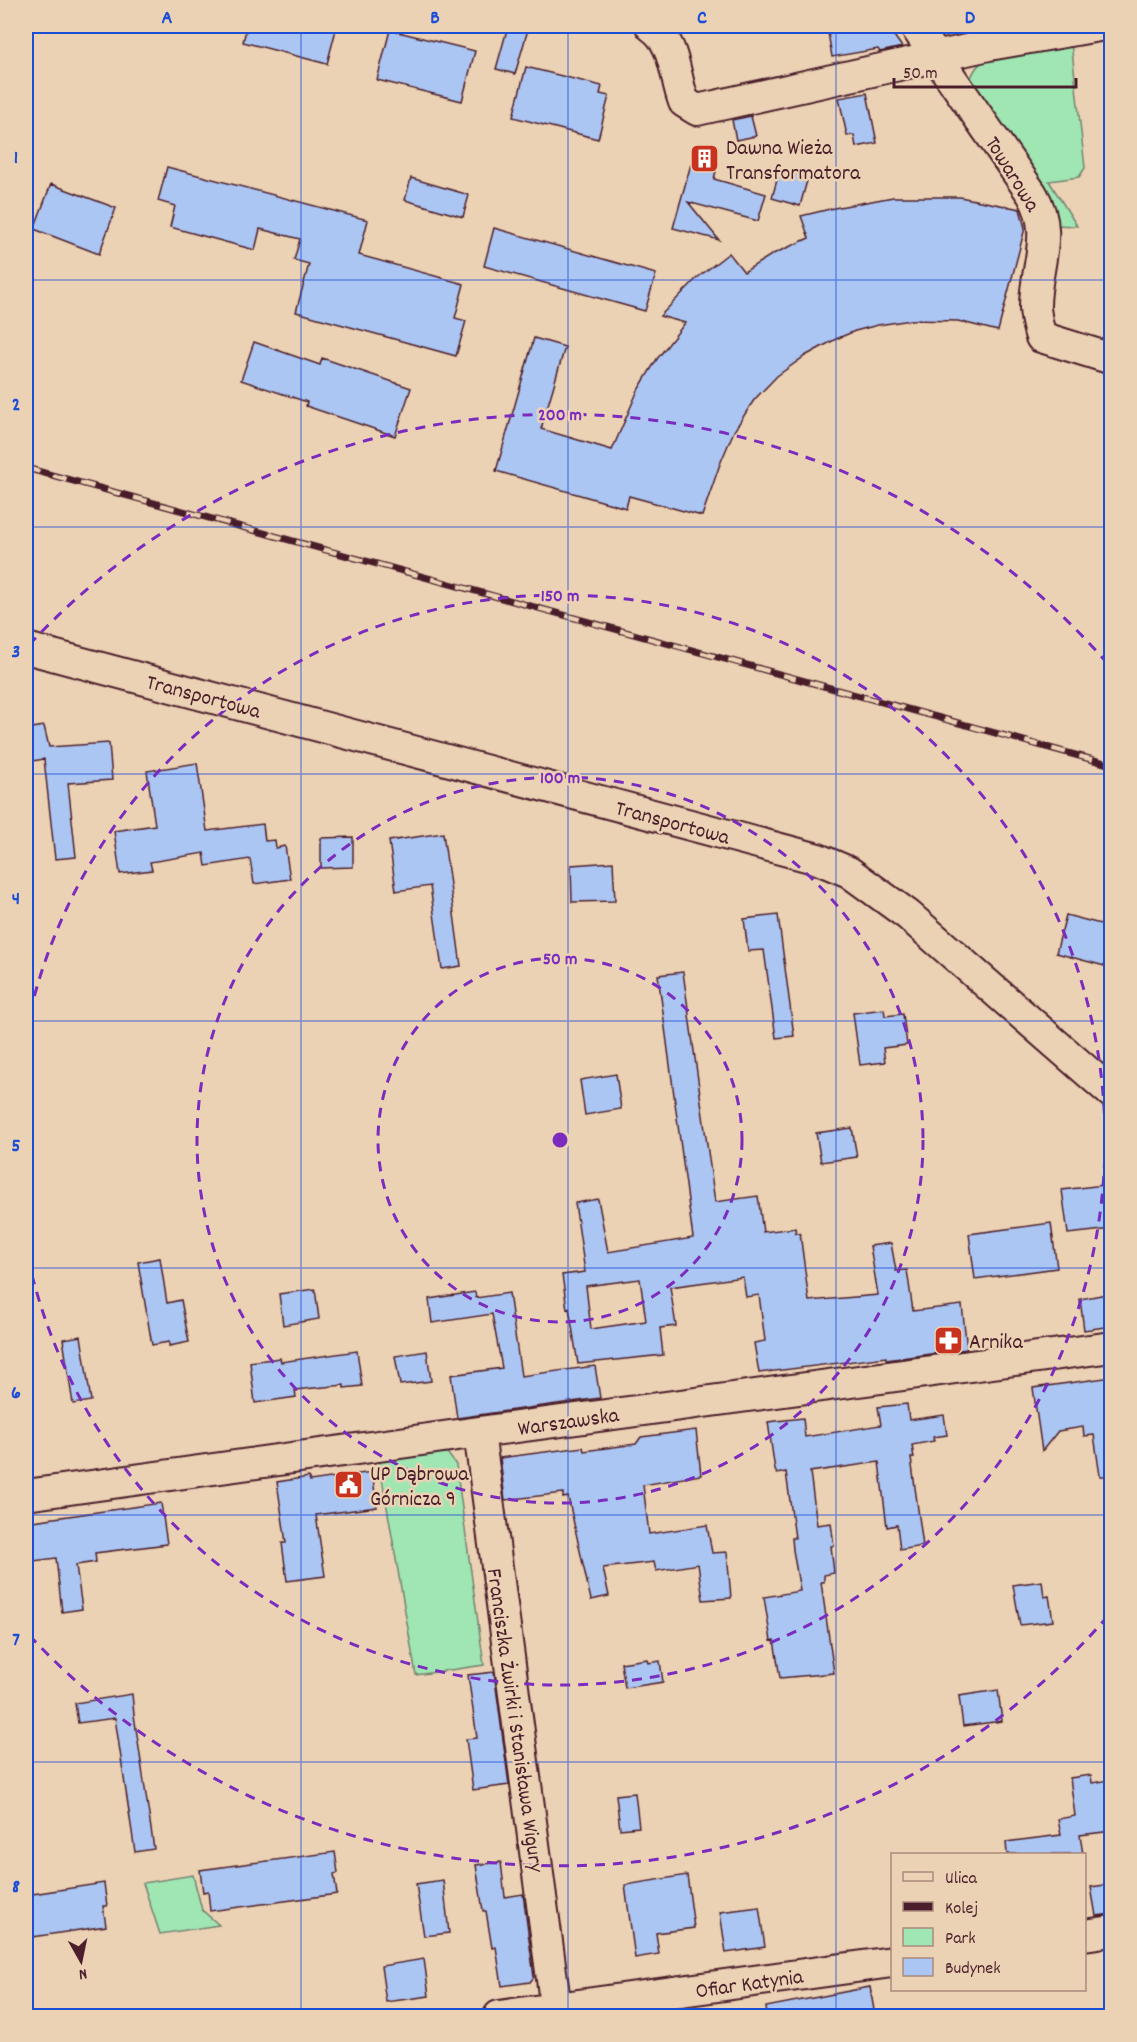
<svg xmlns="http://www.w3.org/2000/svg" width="1137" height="2042" viewBox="0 0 1137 2042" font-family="Dekko,sans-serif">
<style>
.green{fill:#9fe6b3;stroke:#74826f;stroke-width:1.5}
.building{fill:#acc6f3;stroke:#4a1f2b;stroke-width:1.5;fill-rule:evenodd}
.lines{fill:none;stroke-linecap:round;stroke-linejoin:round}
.minor-casing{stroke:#4a1f2b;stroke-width:34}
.minor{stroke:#ecd2b4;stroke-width:30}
.rail-casing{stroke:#4a1f2b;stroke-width:7}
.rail{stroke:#ecd2b4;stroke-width:4.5;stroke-dasharray:14;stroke-linecap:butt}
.grid{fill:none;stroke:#1d4ed8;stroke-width:1.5;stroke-opacity:0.55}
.ring{fill:none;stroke:#7b2cbf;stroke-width:3;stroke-dasharray:10 8}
.labels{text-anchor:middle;stroke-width:5;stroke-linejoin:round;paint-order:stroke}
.poi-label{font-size:22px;fill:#4a1f2b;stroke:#ecd2b4;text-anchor:start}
.street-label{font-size:22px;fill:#4a1f2b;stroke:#ecd2b4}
.centre{fill:#7b2cbf;stroke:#ecd2b4;stroke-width:3}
.ring-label{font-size:18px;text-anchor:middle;font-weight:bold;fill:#7b2cbf;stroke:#ecd2b4;stroke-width:5;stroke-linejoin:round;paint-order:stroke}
.neatline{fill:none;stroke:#1d4ed8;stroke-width:2}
.grid-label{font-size:20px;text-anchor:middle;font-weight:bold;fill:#1d4ed8}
</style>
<rect width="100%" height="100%" fill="#ecd2b4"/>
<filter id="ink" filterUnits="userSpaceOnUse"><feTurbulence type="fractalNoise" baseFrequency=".0167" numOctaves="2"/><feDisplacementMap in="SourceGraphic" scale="12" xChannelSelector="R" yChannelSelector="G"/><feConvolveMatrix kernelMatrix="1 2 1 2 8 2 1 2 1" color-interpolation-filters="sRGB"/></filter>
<g filter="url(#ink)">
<path class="green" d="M1071 42 1085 168 1079 177 1049 181 1077 226 1054 225 970 80C975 67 979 63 991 57Z
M446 1451 456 1465 484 1665 416 1675 379 1461Z
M193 1875 202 1910 219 1925 160 1934 143 1883Z"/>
<path class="building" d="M247 26H337L327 64 243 42Z
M508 26H529L515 74 496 69Z
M827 26H887L902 47 880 52 878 49 832 57Z
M390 30 475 51 462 101 377 80Z
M526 67 602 86 600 94 609 96 598 139 513 117Z
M867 93 877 143 856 147 854 135 847 136 839 98Z
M751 116 756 136 736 140 732 120Z
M691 164 716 171 714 179 766 194 758 221 688 202 719 240 673 228Z
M167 167 368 220 359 255 464 284 455 318 466 321 456 356 296 312 309 264 294 260 300 239 260 229 255 250 170 227 175 206 158 201Z
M780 169 808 177 800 206 772 198Z
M411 178 469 195 463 217 405 200Z
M51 184 116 208 99 254 34 229Z
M893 197H960L1020 209 1025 228 998 331 958 321 911 320 878 325 855 331 836 339 805 356 777 376 754 400 734 431 720 464 702 516 629 496 626 508 496 471 534 338 565 347 541 429 612 450 638 390 657 359 685 323 660 316 697 278 729 253 744 272 773 254 809 238 801 216 834 208Z
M494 228 656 274 645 311 484 266Z
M254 342 320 365 322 358 411 388 395 436 306 406 307 402 241 380Z
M44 726 49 747 109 743 112 780 68 783 76 857 55 859 44 759 26 762V729Z
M197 763 207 831 263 824 265 841 275 840 276 848 285 846 290 879 254 884 250 859 206 866 204 853 150 862 152 870 120 874 114 831 155 825 147 771Z
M443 833 461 966 442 969 430 886 396 891 389 841Z
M353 837V867L321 868V838Z
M613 862 615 901 572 902 571 865Z
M778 915 794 1036 776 1038 764 950 748 951 744 919Z
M1066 915 1112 927V968L1056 953Z
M683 972 715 1202 758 1196 763 1232 795 1228 796 1233H800L809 1301 878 1295 870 1246 891 1243 896 1271 907 1270 913 1311 962 1305 967 1349 886 1360V1357L759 1373 754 1343 765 1341 759 1295 746 1297 743 1277 670 1287 676 1326 660 1328 663 1355 578 1364 569 1308 567 1309 562 1275 585 1272 575 1203 598 1199 608 1252 693 1238 658 975ZM640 1279 646 1321 591 1329 586 1286Z
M884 1009 885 1016 903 1014 907 1045 883 1048 885 1062 860 1065 853 1013Z
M616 1074 621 1109 585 1115 580 1080Z
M852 1128 857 1157 821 1162 816 1133Z
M1112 1184V1229L1068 1234 1062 1190Z
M1051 1223 1057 1268 975 1279 969 1234Z
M160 1258 167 1303 181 1300 189 1342 169 1346V1342L152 1345 138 1262Z
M315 1289 319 1319 283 1325 279 1294Z
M475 1292 476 1298 509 1293 521 1376 595 1366 600 1398 457 1418 451 1375 502 1368 492 1314 432 1323 429 1299Z
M1112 1293V1326L1084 1330 1080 1299Z
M81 1336 91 1401 73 1404 63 1339Z
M357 1351 362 1386 344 1388V1385L295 1390 296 1397 255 1403 250 1362 280 1358 281 1362Z
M427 1351 431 1381 400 1385 395 1356Z
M1112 1377V1476H1100L1094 1435 1084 1436 1083 1427 1058 1431 1042 1451 1033 1388Z
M907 1404 909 1420 944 1415 947 1435 933 1437 934 1441 912 1445 914 1458H911L923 1546 900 1550 897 1525 887 1527 879 1462 810 1472 817 1525 831 1523 834 1546H831L834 1573 824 1575V1582H821L834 1673 780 1678 774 1640 771 1641 764 1597 800 1591 793 1550 792 1538H795L786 1472 777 1474 775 1470 768 1422 803 1418 805 1437 881 1425 878 1407Z
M696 1430 701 1475 643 1485 649 1534 707 1525 712 1553 727 1552 731 1598 703 1600 698 1564 656 1571 654 1562 603 1568 609 1596 591 1600 568 1497 563 1498V1493L505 1500 500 1458 583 1447 584 1451 636 1444 641 1437Z
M372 1472 377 1507 316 1515 325 1576 287 1581 282 1543H286L277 1482 309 1477 310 1481Z
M161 1503 167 1544 95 1553 96 1562 76 1565 82 1609 62 1612 56 1558 26 1562V1522Z
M1042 1581 1044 1597 1049 1596 1053 1621 1020 1625 1013 1585Z
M647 1659 648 1663 660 1661 663 1682 625 1688 621 1663Z
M494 1672 509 1785 473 1790 466 1739 477 1738 468 1675Z
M998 1690 1002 1721 963 1726 959 1696Z
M132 1694 134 1715 154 1849 135 1852 115 1718 78 1723 75 1703Z
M1091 1775 1092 1783 1110 1780 1112 1831 1080 1835 1083 1854H1007L1006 1842 1061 1835 1058 1819 1075 1816 1070 1778Z
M635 1793 639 1827 620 1829 616 1795Z
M335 1852 338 1873 334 1874 337 1894 210 1911 208 1891 203 1892 200 1870Z
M501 1862 505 1897 523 1894 534 1977 530 1982 502 1986 496 1947 492 1948 486 1911H483L476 1865Z
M687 1875 694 1928 656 1933 659 1954 635 1958 625 1885Z
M443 1880 449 1933 424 1936 416 1884Z
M104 1883 107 1906H103L106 1926 26 1938V1895Z
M1112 1884V1914L1096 1916 1091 1887Z
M759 1907 765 1947 726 1953 720 1912Z
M424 1959 429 1996 386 2002 381 1966Z
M870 1987 875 2016H767L766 2007Z"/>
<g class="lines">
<defs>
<path id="minor" d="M651 26C676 43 674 76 684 102L697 110 989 45 1099 26
M915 26 1032 194C1056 234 1034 268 1035 309 1036 318 1038 328 1041 337L1112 359
M26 648 818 859 849 872 908 915 1112 1093
M479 1432 556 2009
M26 1495 479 1432 1112 1347
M1084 1935 1112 1931
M499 2016 892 1962"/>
</defs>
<use href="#minor" class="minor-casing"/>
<use href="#minor" class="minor"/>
<defs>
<path id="rail" d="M26 468 1112 765"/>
</defs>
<use href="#rail" class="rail-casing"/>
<use href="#rail" class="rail"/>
</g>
</g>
<path class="grid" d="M301 26V2016M568 26V2016M836 26V2016M26 280H1112M26 527H1112M26 774H1112M26 1021H1112M26 1268H1112M26 1515H1112M26 1762H1112"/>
<g class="ring">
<circle cx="560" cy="1140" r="182"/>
<circle cx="560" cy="1140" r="363"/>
<path d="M26 1031A545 545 0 1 1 26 1249"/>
<path d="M1108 1616A726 726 0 0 1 29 1635M29 645A726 726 0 0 1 1108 664"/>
</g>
<defs>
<symbol id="building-square" viewBox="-11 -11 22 22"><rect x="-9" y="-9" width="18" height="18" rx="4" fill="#c8321e" stroke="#ecd2b4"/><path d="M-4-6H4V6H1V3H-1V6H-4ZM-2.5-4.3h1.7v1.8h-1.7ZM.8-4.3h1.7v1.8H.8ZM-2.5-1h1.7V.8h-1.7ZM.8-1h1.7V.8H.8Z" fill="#fff"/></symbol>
<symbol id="pharmacy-square" viewBox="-11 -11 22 22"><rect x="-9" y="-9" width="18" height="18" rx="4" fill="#c8321e" stroke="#ecd2b4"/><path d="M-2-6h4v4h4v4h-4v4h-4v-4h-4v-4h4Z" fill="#fff"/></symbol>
<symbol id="civic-square" viewBox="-11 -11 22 22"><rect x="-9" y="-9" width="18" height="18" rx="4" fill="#c8321e" stroke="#ecd2b4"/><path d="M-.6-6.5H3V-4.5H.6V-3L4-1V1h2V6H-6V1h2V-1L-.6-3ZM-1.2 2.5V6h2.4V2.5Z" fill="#fff"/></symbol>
</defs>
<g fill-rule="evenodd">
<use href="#building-square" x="688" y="142" width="33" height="33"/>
<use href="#pharmacy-square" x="932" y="1324" width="33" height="33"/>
<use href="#civic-square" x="332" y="1468" width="33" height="33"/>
</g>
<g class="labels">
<g class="poi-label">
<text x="726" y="154">Dawna Wieża<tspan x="726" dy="25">Transformatora</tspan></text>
<text x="969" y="1348">Arnika</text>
<text x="370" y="1480">UP Dąbrowa<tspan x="370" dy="25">Górnicza 9</tspan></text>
</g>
<g class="street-label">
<text transform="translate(1014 173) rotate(58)" y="8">Towarowa</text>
<text transform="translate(204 695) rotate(15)" y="8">Transportowa</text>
<text transform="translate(673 821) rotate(15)" y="8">Transportowa</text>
<text transform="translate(568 1420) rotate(-8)" y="8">Warszawska</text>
<text transform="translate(517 1720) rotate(82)" y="8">Franciszka Żwirki i Stanisława Wigury</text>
<text transform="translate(749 1982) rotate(-8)" y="8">Ofiar Katynia</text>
</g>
</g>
<circle cx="560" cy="1140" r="9" class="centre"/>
<g class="ring-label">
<text x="560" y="420">200 m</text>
<text x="560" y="601">150 m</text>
<text x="560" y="783">100 m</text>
<text x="560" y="964">50 m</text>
</g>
<rect width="1137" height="2042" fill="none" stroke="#ecd2b4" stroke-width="66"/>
<rect x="891" y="1853" width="195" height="138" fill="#ecd2b4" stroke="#ab8a7d" stroke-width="1.5"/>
<rect x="903" y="1872" width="30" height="9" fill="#ecd2b4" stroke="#ab8a7d" stroke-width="1.5"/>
<text x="945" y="1883" font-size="18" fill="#4a1f2b">Ulica</text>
<rect x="903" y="1902" width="30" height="9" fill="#4a1f2b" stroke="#ab8a7d" stroke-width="1.5"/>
<text x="945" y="1913" font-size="18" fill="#4a1f2b">Kolej</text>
<rect x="903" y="1928" width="30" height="18" fill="#9fe6b3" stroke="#ab8a7d" stroke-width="1.5"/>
<text x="945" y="1943" font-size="18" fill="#4a1f2b">Park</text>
<rect x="903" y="1958" width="30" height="18" fill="#acc6f3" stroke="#ab8a7d" stroke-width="1.5"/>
<text x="945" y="1973" font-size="18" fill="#4a1f2b">Budynek</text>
<g transform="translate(81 1961) rotate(171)" stroke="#ecd2b4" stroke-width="4.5" paint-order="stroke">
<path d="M0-4.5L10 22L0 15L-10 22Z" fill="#4a1f2b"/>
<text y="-9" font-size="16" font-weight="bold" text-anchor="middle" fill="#4a1f2b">N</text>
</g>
<path d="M894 78v9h182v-9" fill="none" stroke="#4a1f2b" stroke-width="3"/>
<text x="903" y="78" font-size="18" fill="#4a1f2b" stroke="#ecd2b4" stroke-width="4.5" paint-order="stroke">50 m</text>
<rect x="33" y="33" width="1071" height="1976" class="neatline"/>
<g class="grid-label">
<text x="167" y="23">A</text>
<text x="435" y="23">B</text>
<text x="702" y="23">C</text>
<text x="970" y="23">D</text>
<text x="16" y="163">1</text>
<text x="16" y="410">2</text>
<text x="16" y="657">3</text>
<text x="16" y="904">4</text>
<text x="16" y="1151">5</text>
<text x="16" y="1398">6</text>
<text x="16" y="1645">7</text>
<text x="16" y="1892">8</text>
</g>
</svg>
